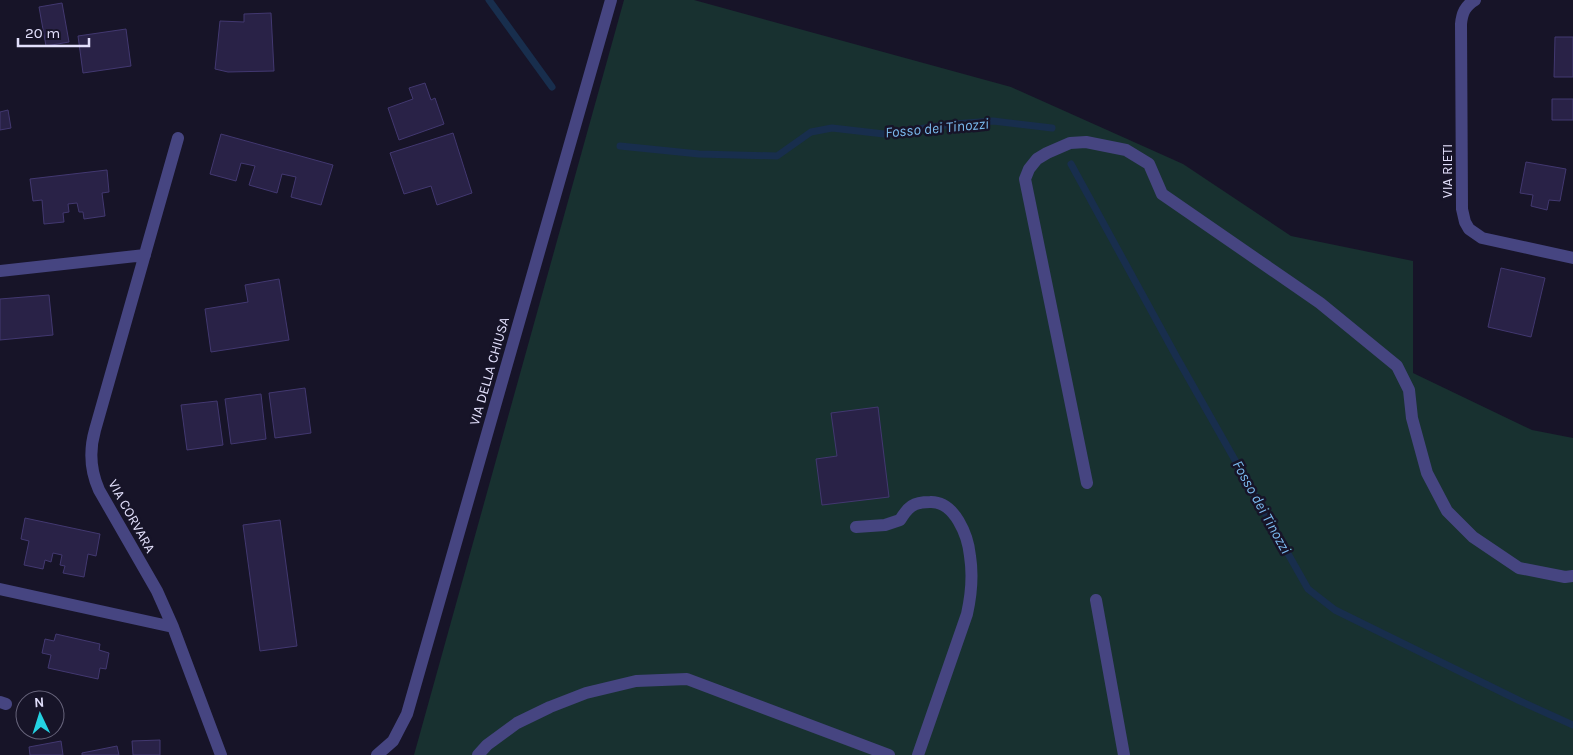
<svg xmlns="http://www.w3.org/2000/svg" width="1573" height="755" viewBox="0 0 1573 755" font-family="Karla,sans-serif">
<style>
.green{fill:#183130}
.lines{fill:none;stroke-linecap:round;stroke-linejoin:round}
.stream{stroke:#182e4d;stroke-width:7}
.building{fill:#292247;stroke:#423870}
.minor{stroke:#464581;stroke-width:12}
.labels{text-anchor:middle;stroke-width:5;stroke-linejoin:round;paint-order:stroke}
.street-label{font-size:14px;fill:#e2dffb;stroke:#171428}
.water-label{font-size:15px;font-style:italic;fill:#7bbaee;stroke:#171428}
</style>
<rect width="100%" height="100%" fill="#171428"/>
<path class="green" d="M624 0H694L1011 87 1183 164 1291 236 1413 261V373L1532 430 1573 438V755H414Z"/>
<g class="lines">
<path class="stream" d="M489 0 552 87
M620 146 699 154 777 156 811 132 832 128 884 134 953 124 993 121 1052 128
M1071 164 1176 356 1308 589 1335 610 1520 701 1573 725"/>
</g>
<path class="building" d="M62 3 69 42 46 46 39 7Z
M271 13 274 71 228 72 215 69 220 21 244 22V14Z
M126 29 131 66 83 73 78 36Z
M1555 37H1573V77H1554Z
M425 83 431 100 435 98 444 124 399 140 388 108 413 99 409 88Z
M1552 99H1573V120H1552Z
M8 110 11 128 0 130V112Z
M453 133 472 193 437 205 431 186 404 194 390 153Z
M221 134 333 165 321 205 291 197 296 177 282 174 277 193 249 185 255 166 241 163 236 181 210 174Z
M1526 162 1566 169 1560 201 1549 200 1547 210 1531 206 1533 195 1520 193Z
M107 170 109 192 102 193 105 216 84 219 83 212H79L77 203 68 204 69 212 63 213 64 222 44 224 42 200 33 201 30 179Z
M1501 268 1545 278 1531 337 1488 327Z
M279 279 289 340 211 352 205 309 248 302 245 285Z
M49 295 53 335 0 340V299Z
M305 388 311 433 275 438 269 393Z
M261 394 266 439 231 444 225 399Z
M217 401 223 445 187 450 181 405Z
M878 407 889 497 822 505 816 459 837 456 831 413Z
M25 518 100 534 96 556 88 554 84 577 63 573 65 566 60 565 62 555 53 553 51 562 45 560 43 569 24 565 29 541 21 539Z
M280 520 297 646 260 651 243 525Z
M56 634 100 644 99 650 109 653 106 669 100 668 98 679 48 668 51 655 42 653 45 639 54 641Z
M160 740V755H133L132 741Z
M61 741 63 755H30L29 747Z
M117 746 119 755H82V753Z"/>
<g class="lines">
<path class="minor" d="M1475 0C1465 6 1462 13 1461 24L1462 209 1465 222 1469 229 1482 238 1573 258
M178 138 95 430C89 451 90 470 99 490L157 591 173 627 221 755
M0 271 145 255
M1087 483 1025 179 1029 169 1037 159 1047 153 1070 143 1086 142 1126 150 1149 164 1162 194 1320 303 1397 366 1409 390 1412 418 1427 473 1447 511 1473 537 1519 568 1565 577 1573 576
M856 527 885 525 900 520C908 507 913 502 930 502 955 501 968 536 970 556 973 575 971 596 967 614L918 755
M0 589 173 627
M1096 600 1124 755
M0 702 6 704
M377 755 393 741 407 714 611 0
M478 755 487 745 517 723 550 707 586 693 636 681 687 679 889 755"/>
</g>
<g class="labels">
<g class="street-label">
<text transform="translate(1447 171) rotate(-90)" y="5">VIA RIETI</text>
<text transform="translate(489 371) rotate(-74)" y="5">VIA DELLA CHIUSA</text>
<text transform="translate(132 516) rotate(61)" y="5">VIA CORVARA</text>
</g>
<g class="water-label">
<text transform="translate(937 128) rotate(-5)" y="5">Fosso dei Tinozzi</text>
<text transform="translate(1262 507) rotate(61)" y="5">Fosso dei Tinozzi</text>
</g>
</g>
<g transform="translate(40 715) rotate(356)"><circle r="24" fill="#171428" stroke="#68657c"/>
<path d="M0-4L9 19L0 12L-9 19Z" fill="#24d2e2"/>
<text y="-8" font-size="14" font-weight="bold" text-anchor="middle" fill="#e2dffb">N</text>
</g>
<path d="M18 38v8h71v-8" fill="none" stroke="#e2dffb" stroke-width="2.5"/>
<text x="25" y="38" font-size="15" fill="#e2dffb" stroke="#171428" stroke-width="4" paint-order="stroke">20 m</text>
</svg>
